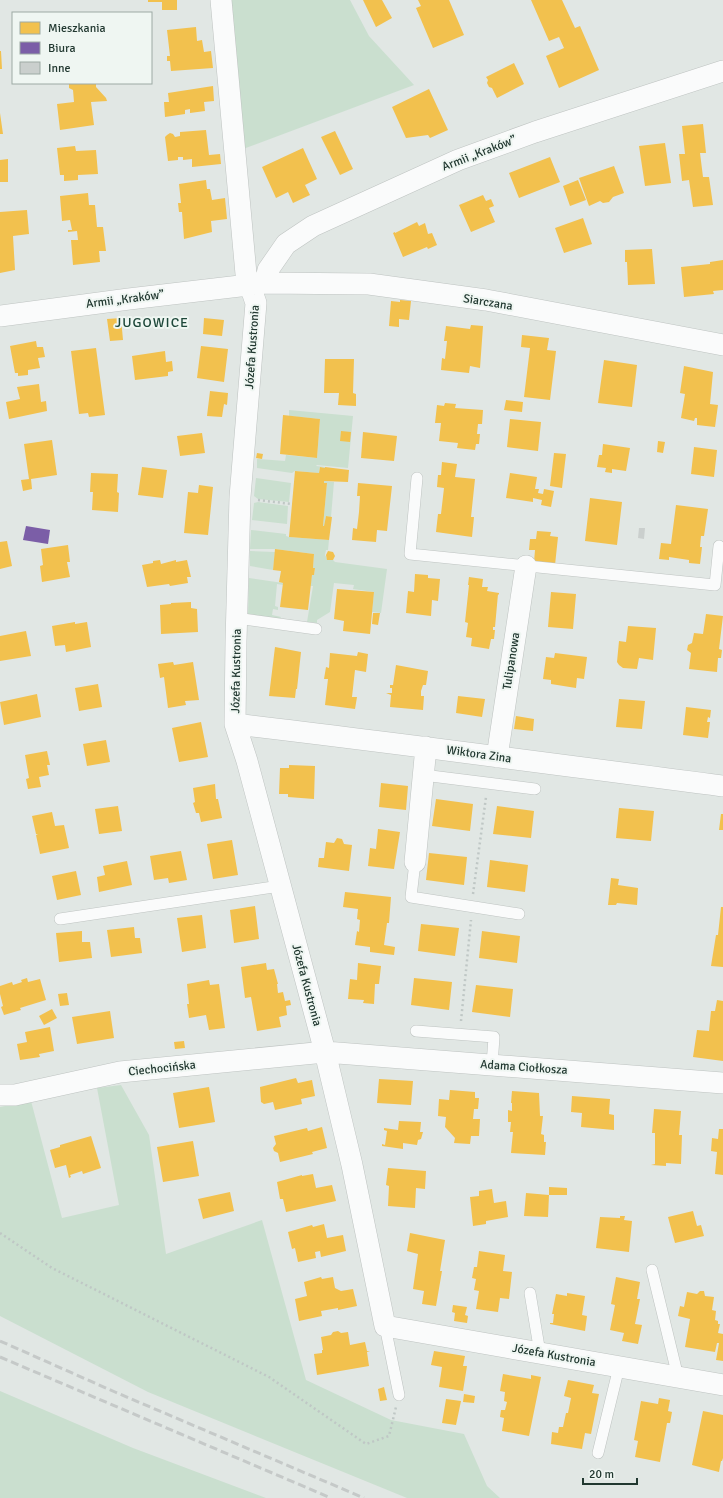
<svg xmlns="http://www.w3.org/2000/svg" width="723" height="1498" viewBox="0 0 723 1498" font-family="Signika,sans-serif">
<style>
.green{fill:#cadfcf}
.homes{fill:#f2c14e}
.offices{fill:#7b5ea7}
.building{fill:#cacfcd}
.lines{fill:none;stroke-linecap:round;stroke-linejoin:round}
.lane-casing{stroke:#bec3c1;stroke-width:12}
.street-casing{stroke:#bec3c1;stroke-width:22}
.path{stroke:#bfc7c5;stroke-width:2.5;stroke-dasharray:2 3;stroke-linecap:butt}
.lane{stroke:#fafbfb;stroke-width:11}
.street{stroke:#fafbfb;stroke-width:21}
.rail{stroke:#c5c9c8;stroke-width:3;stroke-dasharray:8 4;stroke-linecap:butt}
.labels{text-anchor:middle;stroke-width:4;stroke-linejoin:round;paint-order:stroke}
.street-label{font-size:12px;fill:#213830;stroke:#eff6f2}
.quarter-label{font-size:14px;letter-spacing:1px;fill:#1e483a;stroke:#eff6f2}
</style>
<rect width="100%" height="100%" fill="#e1e7e4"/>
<path class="green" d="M231 0H350L369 36 414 85 243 149Z
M289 410 353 416 348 468 317 465 316 466 325 467V468L320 467 319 473 295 471 292 473 257 468V459H259L285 461 286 455 317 458 320 419 289 416Z
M256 478 291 483 289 502 258 499 254 496Z
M324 481 334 482 331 517 326 516 324 526H323L327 483H324Z
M258 502 288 506 287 524 252 520 254 503Z
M251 530 286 534V536L289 537 329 540 328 550H326L325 555 328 560H333L335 562 387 569 381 613 372 612 374 592 353 589 354 585 334 583 330 612 317 620V623L307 622 313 586H310L312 575H314L315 568H313L314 554 275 549H250Z
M250 551 275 552 273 570 250 566Z
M249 578 283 583V585L277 584 275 606 278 607V610L273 609 272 615 281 617 280 619 248 614Z
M121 1085 149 1135 166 1254 262 1220 306 1380 391 1420 464 1434 487 1486 500 1498H407L148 1392 0 1316V1107L31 1101 62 1218 119 1205 97 1088Z
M0 1391 133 1448 266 1498H0Z"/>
<path class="homes" d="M148 0H177V10H162V2H148Z
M363 0H382L392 18 376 27Z
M418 0H449L464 35 433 48 416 8 421 6Z
M531 0H562L575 28 580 26 599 70 559 88 546 56 564 48 559 37 549 41Z
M196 27 197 41 202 40 204 52 211 51 213 68 171 71 170 61H167V56H170L167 30Z
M0 51H1L2 69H0Z
M514 63 524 84 497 98 492 88 489 87 487 83 488 80 486 77Z
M69 83H96V87L106 98 107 101 91 102 94 125 60 130 57 104 74 102 73 90 69 88Z
M213 86 214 101 204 102 205 111 190 113V109L185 110V114L165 117 164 102H169L168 93Z
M429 89 448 130 430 138 428 135 406 138 392 107Z
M0 113 3 134H0Z
M703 124 706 153H700L703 177H709L713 205 693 207 689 180 682 181 679 154H685L682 126Z
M206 130 209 155 220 154 221 164 192 167V159L183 160V157H178V160L168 161 165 137 167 135 170 133 173 134 175 137 180 136V132Z
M335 131 353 169 340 175 321 137Z
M665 143 671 183 645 186 639 146Z
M75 146 76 151 96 150 98 174 78 175V180L64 181V175H60L57 148Z
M303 148 317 179 305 185 310 195 293 203 288 192 276 198 262 167Z
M550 157 560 182 519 198 509 173Z
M8 159V182H0V160Z
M614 166 624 193 613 197 609 202 603 203 600 201 589 206 579 178Z
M206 180 207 189H210L212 200 225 198 227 219 211 221 212 232 184 239 182 212H179L178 203H181L179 184Z
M578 180 586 200 570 206 563 186Z
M88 193 89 205H95L97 227H103L106 251H99L100 262 73 265 71 240H78L77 231 68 232V230H72L70 220 62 221 60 196Z
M483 195 486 201 491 199 494 206 489 208 495 222 471 232 459 205Z
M27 210 29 234 13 236 15 270 0 273V212Z
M583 218 592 244 564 253 555 228Z
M417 222 419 226 425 223 428 234 432 233 437 245 428 249 427 247 403 257 393 233 395 232V233Z
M652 249 655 284 628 285 627 262H625V250Z
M723 260V290L713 291 714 294 684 297 681 267 710 264V262Z
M400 300 411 301 409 320 399 319V327L389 326 391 301 400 302Z
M121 318 123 340 110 341 107 319Z
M204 318 224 320 222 336 203 334Z
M471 325 483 326 480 368 470 366 469 373 441 370 442 358 445 359 447 341H444L446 326 470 329Z
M522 335 549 338 547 350 556 351 550 400 524 397 530 348 521 347Z
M36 341 37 347H43L45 357 38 358 40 368 28 370V375L18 376V373H15L10 346Z
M201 346 228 349 224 382 197 378Z
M96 348 105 415 89 417 88 413 79 414 71 351Z
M165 351 166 362 172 361 173 371 168 372V376L135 380 132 356Z
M325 359H354L353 393 356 394V406L338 405 339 393H324Z
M604 360 637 365 632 407 598 403Z
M684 366 713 372 710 404 718 405 715 427 697 425V418H695L694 421 681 418 685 394 680 393Z
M39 384 41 402 46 401 47 411 9 419 6 402 20 399 17 387Z
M210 391 228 393 227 405 224 404 222 417 207 416Z
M506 400 523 402 522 412 504 410Z
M445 403 456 404 455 408 483 410 482 424H478L477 434H480L479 444H476L475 450 457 448 458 443 439 441 441 423H435L437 405 444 406Z
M283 415 320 419 317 458 280 454Z
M510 419 541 422 538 451 507 447Z
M341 431 351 432 350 442 340 441Z
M363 432 397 436 394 461 361 458Z
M202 433 205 453 180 456 177 436Z
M52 440 57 475 31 479 32 489 23 491 21 480 29 479 24 444Z
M658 441 665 442 663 453 657 452Z
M603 444 630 448 626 471 612 469V473L605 472 606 468 597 467 599 455H602Z
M694 447 717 450 714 477 691 474Z
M257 453 263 454 262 459 256 458Z
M554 453 566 454 562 488 550 486Z
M442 462 457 464 455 477 475 479 471 517H474L472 537 436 532 438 514H441L444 488 437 487 438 475H441Z
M142 467 167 470 163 498 138 495Z
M320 467 325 468V467L349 470 348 482 324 481V483H327L323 526H324L326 516 332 517 329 540 289 537 295 471 319 473Z
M91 473 118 474 117 492 119 493 118 512 92 510 93 492H90Z
M510 473 537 477 535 489H539L538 493 543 494 544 489 554 491 551 507 541 505 542 500 533 498V502L506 498Z
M358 483 392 486 387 531 377 530 376 542 352 540 353 528 357 529 359 512 360 496H357Z
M199 485 213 487 208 535 184 533 188 492 198 493Z
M590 498 622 502 617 545 585 541Z
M676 505 708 509 704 536H701L700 547H702L700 564 689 563V560L669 557V560L659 559 661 543 671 544Z
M537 531 551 532 550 536 558 537 555 565 534 562 535 550H529L530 539H536Z
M7 541 12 566 0 569V542Z
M68 545 70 562H67L70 577 42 582 40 566 43 565 41 549Z
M275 549 314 554 313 568H315L314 575H312L308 610 280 607 283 583 279 582 281 571 273 570Z
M328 551 333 552 335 556 333 560H327L326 555Z
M160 560 161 564 176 560V562L187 560 191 577H187L188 583 170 586 169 584 147 587 142 565 153 563V561Z
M415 574 428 575V578L440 579 438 601 432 600 431 616 406 613 408 591 414 592Z
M469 577 483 579 482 587H488L487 591 499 593V595L498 594 495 627H493V630H495L494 639H491L489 649 471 646 472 638 466 637 468 623 465 622 469 585H468Z
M337 589 374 592 370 634 343 631 344 621 334 619Z
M551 592 576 594 573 629 548 627Z
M191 602V608L197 609 198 632 161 634 160 605 171 604V603Z
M373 613H380L378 625 372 624Z
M706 614 723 616 719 649 722 650 721 658H718L717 672 689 669 691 653 687 650 688 645 692 643 694 633 703 634Z
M75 622V624L87 622 91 647 66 652 65 645 55 646 52 626Z
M628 626 656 628 653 660 639 658 637 669 623 668 619 665 617 662 619 641 626 642Z
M26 631 31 656 0 661V636Z
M275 647 301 652 297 689H296L295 698 269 696Z
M358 652 368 654 366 672 355 670 352 697H357L355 709 325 705 328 679H324L326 667 329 668 330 653 357 656Z
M555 653 587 657 584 679 577 678 576 688 551 684V680L543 679 546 657 554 658Z
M173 662 174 665 193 662 199 700 185 701 186 705 168 708 164 677 160 678 158 664Z
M396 665 428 671 426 685H423L421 691V696H424L423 710 390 707 391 695 386 693H392V688H390V685H393Z
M98 684 102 707 79 711 75 688Z
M37 694 41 717 4 725 0 702Z
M458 696 485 699 482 717 456 713Z
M619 699 645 701 642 729 616 727Z
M686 707 711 710 710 718 708 717 707 722H710L708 738 683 735Z
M516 716 534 719 533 731 514 729Z
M201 722 208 757 179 762 172 728Z
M106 740 110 762 87 766 83 744Z
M47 751 50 765H47L49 775 39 777 41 787 28 789 26 779 29 778 25 755Z
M289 765 315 766 314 799 288 797V794H279L280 768H289Z
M381 783 408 786 406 810 379 807Z
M215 784 216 799H218L222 818 201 822 199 813H196L193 803 195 802 193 788Z
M436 799 473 804 470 831 432 826Z
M118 806 122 831 99 834 95 809Z
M497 806 534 811 531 838 493 834Z
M619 808 654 811 651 841 616 838Z
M52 812 55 826 64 825 69 848 40 854 36 835 38 834H36L32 816Z
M721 814H723V830H719Z
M378 829 400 832 394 869 368 866 370 848 376 849Z
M337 838 342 839 344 844 352 845 349 871 318 867 319 858H324L326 842 334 843Z
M232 840 238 875 213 879 207 844Z
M181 851 187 880 169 883 168 878 154 880 150 856Z
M429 853 467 857 464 885 426 880Z
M490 860 528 865 525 892 487 887Z
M127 861 132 885 99 892 97 877 105 875 103 866Z
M76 871 81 895 57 900 52 876Z
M611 878 619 879 618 885 638 888 637 905 617 903 616 905H608Z
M345 892 391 897 389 923H387L384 945 395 947 394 955 370 952V947L355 945 357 931 359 932 360 920 357 919 358 909 343 907Z
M255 906 259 939 234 943 230 910Z
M721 907H723V967L711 966 716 935H718Z
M202 915 206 948 182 952 177 918Z
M421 924 459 928 455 956 418 951Z
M134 927 135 938H140L142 953 111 957 107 930Z
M82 931V942H90L92 958 59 962 56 933Z
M482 931 520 936 517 963 479 958Z
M266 963 267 970 274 969 278 984H277L278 993 283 992 285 1001 290 1000 291 1005 286 1006 287 1015 279 1017 281 1027 257 1031 251 997 245 998 241 967Z
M358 963 381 966 379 984H375L374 1004 363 1003 364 1000 348 999 350 979 357 980Z
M27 978 28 982 40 979 46 1000 20 1008 21 1010 4 1015 1 1007 3 1006 0 994V986L12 982 13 985 22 982 21 980Z
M414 978 452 982 449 1010 411 1005Z
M209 980 210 985 219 984 225 1028 209 1030 206 1015 189 1018 187 1004H189L187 984Z
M476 985 513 989 510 1017 472 1012Z
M67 993 69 1005 60 1006 58 994Z
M717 1000 723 1001V1061L693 1057 697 1030 709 1031 711 1011H715Z
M52 1009 57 1018 44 1025 39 1016Z
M110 1011 114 1038 77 1044 72 1017Z
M50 1027 54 1051 39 1054 40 1057 20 1060 17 1044 27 1042 25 1032Z
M184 1041 185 1048 175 1049 174 1042Z
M296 1078 298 1083 312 1080 315 1096 301 1099 302 1104 275 1110 273 1102 264 1104 261 1102 260 1087Z
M379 1079 413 1081 411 1105 377 1103Z
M209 1087 215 1122 179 1128 173 1093Z
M450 1090 475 1092V1098H479L478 1109H474L473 1119H480L479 1136H471L470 1144 454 1143 455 1138 445 1127 446 1117 438 1116 439 1099 449 1100Z
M512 1091 539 1093 540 1116H543L541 1134 544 1135V1142H546L545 1155 511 1153 513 1132H510L511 1122H508V1110L512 1111V1103H511Z
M572 1096 610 1099 609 1114 614 1115V1130L581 1127 582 1113 571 1112Z
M654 1109 681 1111 679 1135H682L681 1164 666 1163V1166L651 1165 655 1164V1133H652Z
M399 1121 421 1122 420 1132H423L421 1139 418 1140 417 1145 403 1143V1149L382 1146V1144L385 1145 387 1131 384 1130V1128L398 1130Z
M322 1127 327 1148 312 1152 313 1154 280 1162 278 1153 274 1151 273 1148 276 1144 274 1136 307 1128 308 1131Z
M719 1129H723V1175L715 1174 717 1152 711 1151 712 1138 718 1139Z
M91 1136 101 1168 83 1174 82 1171 70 1175 71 1177 69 1178 66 1165 55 1168 50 1150 60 1147V1145Z
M193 1141 199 1176 163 1182 157 1147Z
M388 1168 426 1171 425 1189 416 1188 415 1208 388 1206 389 1186 386 1185Z
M313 1174 316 1188 332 1185 336 1201 286 1212 283 1199H280L277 1182 302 1175V1176Z
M549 1187 567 1188V1195H549L548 1217 524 1216 526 1193 549 1195Z
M492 1189 494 1203 506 1201 508 1217 486 1221V1224L473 1226 470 1197 479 1196V1191Z
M230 1192 234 1211 203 1219 198 1199Z
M693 1211 697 1226 701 1225 704 1236 675 1243 668 1217Z
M620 1216H625L624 1220 632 1221 629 1252 596 1248 600 1217 620 1218Z
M324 1224 327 1238 343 1235 346 1251 321 1257 320 1251 315 1252 316 1258 298 1262 295 1248 292 1249 288 1232 312 1225 313 1227Z
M410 1233 445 1240 440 1271H442L436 1306 422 1304 424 1291 413 1289 418 1254 407 1251Z
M479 1251 505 1255 503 1271 512 1272 509 1299 500 1298 498 1312 476 1309 479 1291 474 1290 476 1279 472 1278 474 1267H477Z
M321 1277 322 1279 333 1277 335 1288 341 1291 353 1289 357 1306 338 1310V1308L321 1311 322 1316 299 1321 295 1299 307 1296 304 1282Z
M616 1277 640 1282 637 1299H640L635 1324 642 1325 638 1344 622 1341 624 1333 610 1330 615 1305 611 1304Z
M700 1291H704L705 1296 714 1297 712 1310 716 1311 715 1320 718 1321V1324H720L718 1333 723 1334V1361L716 1360 719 1343H717L715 1352 685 1347 690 1319 678 1316 680 1306 684 1307 687 1292 697 1294Z
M567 1293 585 1296 582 1315 587 1316 585 1331 550 1324V1323H553L554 1314H552L556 1294 567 1296Z
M453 1305 467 1307 465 1315 468 1316 467 1323 454 1321 455 1313 452 1312Z
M338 1331 341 1333 348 1332 350 1345 365 1342 367 1351H370L367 1352 369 1366 317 1375 314 1354 322 1353V1350H323L321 1337 331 1335 333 1332Z
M434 1351 465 1356 463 1366H467L463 1391 439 1387 442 1367 431 1365Z
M503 1374 531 1379V1375L541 1377 529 1436 502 1431 504 1418 500 1417 501 1410H505L507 1402 504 1401 505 1392 500 1391Z
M568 1380 594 1385 592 1393 599 1394 591 1434 585 1433 582 1449 551 1444 552 1432 558 1433 559 1427H563L566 1413H568L571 1398 564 1396Z
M384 1387 387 1400 380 1401 378 1389Z
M464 1394 475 1396 474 1403 463 1402Z
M659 1398 670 1400 668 1411 672 1412 670 1423H667L660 1462 635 1457 638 1441 634 1440 641 1401 658 1404Z
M446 1399 461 1401 456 1425 442 1423Z
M703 1411 723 1415V1458L722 1461H721L719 1472 692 1465Z"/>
<path class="offices" d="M26 526 50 530 48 544 23 540Z"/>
<path class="building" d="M639 528H645L644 539 638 538Z"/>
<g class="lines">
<defs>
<path id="lane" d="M417 478 410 554 715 585 719 546
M236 618 316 629
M423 775 535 789
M415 862 411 897 519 914
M60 919 280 886
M416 1031 494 1037 492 1065
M652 1270 678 1377
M530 1293 540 1353
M385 1326 399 1395
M598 1453 619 1367"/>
<path id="street" d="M221 0 246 274 256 303 240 497 236 641 235 724 247 761 325 1052 352 1165 385 1326 723 1385
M265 283 268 270 286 244 313 226 458 160 535 132 723 71
M0 316 129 299 265 283 369 284 486 300 723 345
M235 724C398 743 560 765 723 786
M497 757 526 566
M415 862 426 747
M0 1095H15L120 1072 325 1052 723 1083"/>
</defs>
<use href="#lane" class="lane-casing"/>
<use href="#street" class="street-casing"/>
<path class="path" d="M258 500 292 504
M473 894 486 797
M461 1021 471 920
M0 1233 52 1268 269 1377 366 1444 389 1436 396 1407"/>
<use href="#lane" class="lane"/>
<use href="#street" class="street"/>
<path class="rail" d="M0 1341 115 1392 364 1498
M0 1357 331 1498"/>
</g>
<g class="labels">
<g class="street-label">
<text transform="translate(479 153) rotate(-21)" y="4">Armii „Kraków”</text>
<text transform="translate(125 299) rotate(-7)" y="4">Armii „Kraków”</text>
<text transform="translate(488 302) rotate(9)" y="4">Siarczana</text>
<text transform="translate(252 347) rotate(-86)" y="4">Józefa Kustronia</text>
<text transform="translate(511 661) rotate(-81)" y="4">Tulipanowa</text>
<text transform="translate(236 671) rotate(-89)" y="4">Józefa Kustronia</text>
<text transform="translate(479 754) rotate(8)" y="4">Wiktora Zina</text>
<text transform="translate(307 985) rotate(75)" y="4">Józefa Kustronia</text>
<text transform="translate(524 1067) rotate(4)" y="4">Adama Ciołkosza</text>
<text transform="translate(162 1068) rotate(-6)" y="4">Ciechocińska</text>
<text transform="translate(554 1355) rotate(10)" y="4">Józefa Kustronia</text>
</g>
<g class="quarter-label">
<text x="152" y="327">JUGOWICE</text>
</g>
</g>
<rect x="12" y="12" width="140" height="72" fill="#eff6f2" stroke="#9daaa4"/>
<rect x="20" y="22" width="20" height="12" fill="#f2c14e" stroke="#9daaa4"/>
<text x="48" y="32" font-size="12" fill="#213830">Mieszkania</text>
<rect x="20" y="42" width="20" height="12" fill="#7b5ea7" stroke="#9daaa4"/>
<text x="48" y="52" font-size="12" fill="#213830">Biura</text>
<rect x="20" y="62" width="20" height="12" fill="#cacfcd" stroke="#9daaa4"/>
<text x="48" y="72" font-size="12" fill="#213830">Inne</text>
<path d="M583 1478v6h54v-6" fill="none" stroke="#213830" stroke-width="2"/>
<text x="589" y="1478" font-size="12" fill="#213830" stroke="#eff6f2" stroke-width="3" paint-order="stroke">20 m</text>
</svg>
